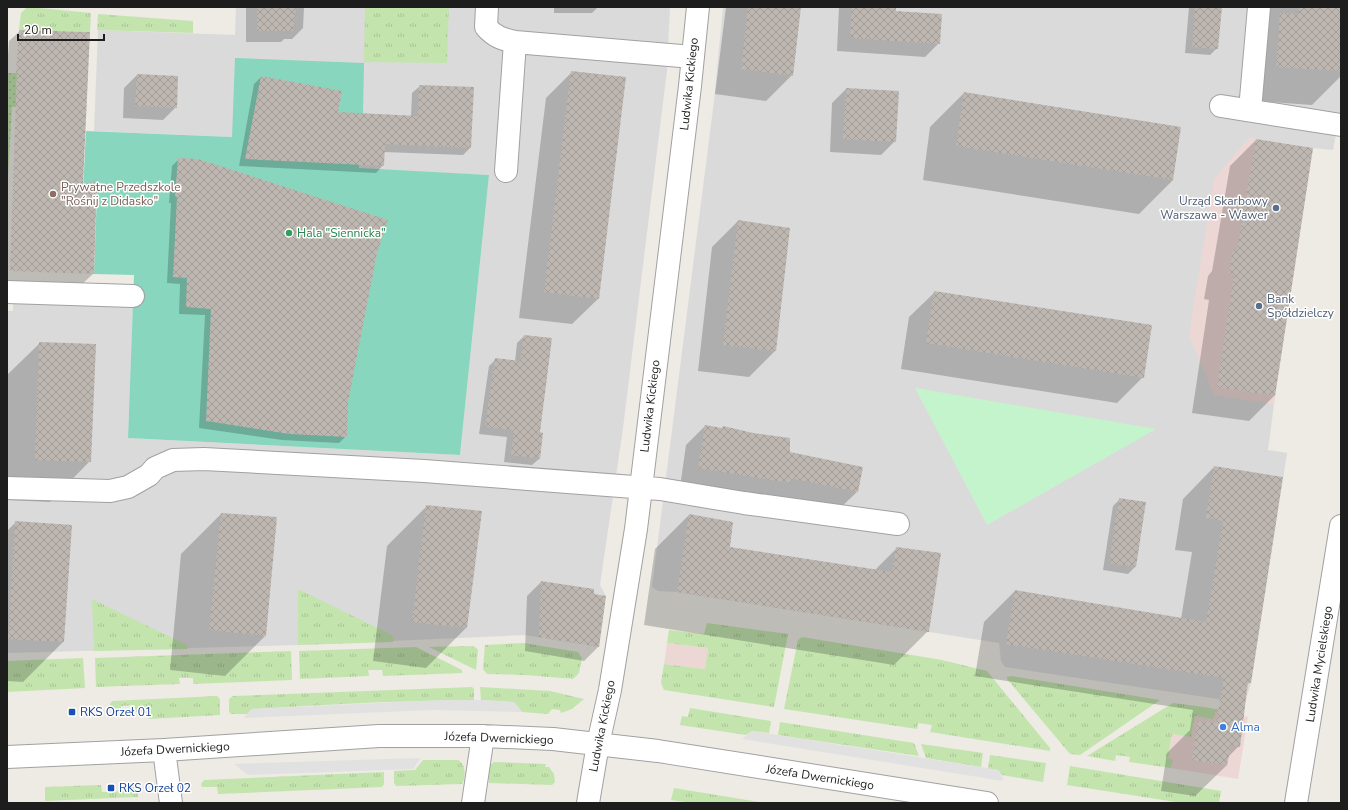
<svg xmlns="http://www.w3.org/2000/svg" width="1348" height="810" viewBox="0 0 1348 810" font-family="'Nunito Sans',sans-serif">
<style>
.residential{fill:#dbdada}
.commercial{fill:#edd7d4}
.grass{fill:url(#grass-tufts)}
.park{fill:#c4f4cc}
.garden{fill:url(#garden-dots)}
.pitch{fill:#88d6be}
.parking{fill:#e1e1e1}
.shadow{fill:#0003}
.building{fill:url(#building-cross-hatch)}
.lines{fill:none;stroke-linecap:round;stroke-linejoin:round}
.minor-casing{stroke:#a1a1a1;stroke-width:24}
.minor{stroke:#fff;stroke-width:22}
.education-dot{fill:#8d6e63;stroke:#fff;stroke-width:1.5}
.service-dot{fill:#5c6f8a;stroke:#fff;stroke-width:1.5}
.leisure-dot{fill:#2e9e5b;stroke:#fff;stroke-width:1.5}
.transit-dot{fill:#1a4fb4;stroke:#fff;stroke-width:1.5}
.shop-dot{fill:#3f7fe0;stroke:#fff;stroke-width:1.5}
.labels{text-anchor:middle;stroke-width:3;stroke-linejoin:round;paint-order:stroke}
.street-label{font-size:12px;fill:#1d1d1d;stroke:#fff}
.education-label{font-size:12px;fill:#785e54;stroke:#fff;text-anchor:start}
.service-label{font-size:12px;fill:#4e5e75;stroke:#fff;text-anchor:end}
.leisure-label{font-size:12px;fill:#27864d;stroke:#fff;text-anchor:start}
.transit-label{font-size:12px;fill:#164399;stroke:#fff;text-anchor:start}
.shop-label{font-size:12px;fill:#366cbe;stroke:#fff;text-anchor:start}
</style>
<defs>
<pattern id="grass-tufts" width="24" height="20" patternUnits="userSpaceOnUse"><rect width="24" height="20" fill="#c4e4ae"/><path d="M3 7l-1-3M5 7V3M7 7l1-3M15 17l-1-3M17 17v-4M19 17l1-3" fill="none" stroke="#a8c395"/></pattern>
<pattern id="garden-dots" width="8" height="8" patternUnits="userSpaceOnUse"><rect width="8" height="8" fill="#c4e4ae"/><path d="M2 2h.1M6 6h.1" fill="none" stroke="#a8c395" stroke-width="1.8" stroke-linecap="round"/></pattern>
<pattern id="building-cross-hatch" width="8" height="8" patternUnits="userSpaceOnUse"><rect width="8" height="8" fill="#beb7b1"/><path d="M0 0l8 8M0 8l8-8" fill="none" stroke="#a39d98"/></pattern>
</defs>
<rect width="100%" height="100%" fill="#edebe4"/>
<path class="residential" d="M236 7H670L667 70 623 428 600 585 606 596 599 647 525 635 298 645 7 653V311H13V303L133 306 128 438 460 455 489 175 359 169 363 113V63L232 137 94 131 98 30 235 35Z
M723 7H1341V106L1333 150 1313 148 1250 138 1214 394 1274 404 1268 450 1287 453 1251 683 1245 703 1005 667 1001 661 999 643 677 592 658 591 652 587 714 101Z"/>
<path class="commercial" d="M1249 138 1313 148 1274 404 1214 395 1189 335 1214 179Z
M667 643 708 648 705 669 664 664Z
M1215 711 1248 717 1238 779 1171 768 1173 760 1168 759 1172 734 1195 716Z"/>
<path class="grass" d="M29 7 91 13 90 32 19 30 21 13 26 8Z
M365 7H449L447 63 364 62Z
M98 14 193 21V33L97 30Z
M298 589 394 636 393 642 298 645Z
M92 599 187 645 188 649 94 651Z
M707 623 788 634 774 707 664 690 661 683 664 664 705 669 708 648 667 643 669 630 704 634Z
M802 637 942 660 987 671 1050 748V751L930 732 932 725 918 723 917 729 784 709 798 640Z
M524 643 578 652 582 658 579 673 573 679 525 675 487 674 483 669 485 645Z
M474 646 478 650 476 670 429 647Z
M416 647 462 670V673L383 676 382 670H368L369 676 300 679 299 651Z
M291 651 292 680 193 684V678H179L180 684 96 687 95 658Z
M83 658 85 688 7 692V661Z
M1011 676 1160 700 1080 755 1070 754 1007 679V677Z
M472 687 474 689V701C400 700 326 705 252 709L247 714H231L229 712V699L233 696Z
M480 687 550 691 584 699 572 709 561 713 560 710 552 709 548 714 522 712 514 702 481 700Z
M217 696 220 699V715L149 719 144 711 135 712V705L121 706V712H114L110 709V704L112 701Z
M1173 703 1204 707 1243 714 1245 716 1215 712 1213 719 1195 716 1191 737 1172 734 1168 758 1173 760 1171 768 1129 762 1130 757 1116 755 1115 761 1087 756Z
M690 708 771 721 769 733 752 731 746 735 680 725 682 716 688 717Z
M780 722 914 743 919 756 778 735Z
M921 744 983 753 981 767 926 758Z
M990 755 1046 763 1043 782 1002 775 998 770 988 769Z
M423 760H458C466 764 466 777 462 784L396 786 394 783V771L415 770Z
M494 762 546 764 545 767H549L554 774 555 782 552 785 489 783V766Z
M1070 766 1221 791 1219 803H1182L1067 785Z
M384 772V784L382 787 218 794 217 787H202L201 784 204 780Z
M137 783 138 797 45 801V787L101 785 102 792 124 791V784Z
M674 788 759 802V803H692L671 800Z"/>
<path class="park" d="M915 388 1156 429 987 525Z"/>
<path class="garden" d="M7 73H17L16 107H12L7 195Z"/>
<path class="pitch" d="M235 58 364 63 363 113 359 168 489 175 460 455 128 438 134 275 94 274 97 193 83 192 86 131 232 137Z"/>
<path class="parking" d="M440 700H481L514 702 522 712 433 710 244 718 252 709Z
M752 731 981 767 998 770 1002 775 1003 781 742 739Z
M421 758 413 769 248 775 234 764Z"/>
<path class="shadow" d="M246 7H304L303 28 292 39H284L281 42H246Z
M554 7H598L592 13H554Z
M726 7H800L792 75 766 101 715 94Z
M839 7H895V12L939 43 925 57 837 51Z
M1189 7H1220L1217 48 1210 55 1185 53Z
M1269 7H1341V76L1312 105 1243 100Z
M20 31 93 274 82 284 7 281V69L9 41Z
M572 72 598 299 572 324 519 318 546 98Z
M137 75 176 107 163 120 123 118 124 88Z
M261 77 337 113 411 117 412 93 420 86 470 148 463 155 384 152 383 165 376 173 239 166 254 84Z
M846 89 895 141 881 155 830 152 832 103Z
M964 93 1173 180 1139 214 923 180 930 127Z
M1256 140 1274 396 1249 421 1192 413 1209 300 1204 299 1208 276 1212 271 1230 166Z
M179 159 376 253 347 401 346 436 339 443 282 440 199 428 205 315 179 314 180 284 167 283 171 203H169L172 166Z
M738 221 789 229 775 351 749 377 698 371 712 247Z
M935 292 1143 377 1117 403 901 369 909 317Z
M524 336 539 433V459L532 465 504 462 507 437 479 434 489 366 496 359 515 362 517 343Z
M40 343 90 461 50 502 7 500V375Z
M705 426 789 453 857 492 838 510 680 487 686 445Z
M1214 467 1282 478 1250 682 1247 685 1239 746 1228 757 1227 765 1195 796 1161 791 1167 753 1190 730 1193 710 975 676 984 622 1015 591 1181 619 1192 552 1175 550 1183 499Z
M1120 499 1135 567 1128 574 1103 570 1113 506Z
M427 506 466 628 426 668 373 661 387 546Z
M221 514 265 636 225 676 170 670 181 554Z
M689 515 729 548 875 570 897 548 928 631 894 665 644 625 655 549Z
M16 522 71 526 63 642 23 682 7 681V531Z
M541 582 593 590 598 647 584 661 525 651 527 596Z
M460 802V803H440Z"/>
<path class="building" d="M257 7H296L293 31H257Z
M748 7H801L793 76 741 69Z
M852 7H896V11L942 14 940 44 850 38Z
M1195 7H1222L1218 49 1192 47Z
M1299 7H1341V71L1276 67 1280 13 1299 14Z
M19 30 90 32 83 184 97 181 94 274 10 271 17 73 16 72Z
M571 71 626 77 599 299 544 292Z
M137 74 178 76 177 108 135 106Z
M261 76 342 91 338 112 418 116 419 85 474 87 471 148 385 144 384 166 245 159Z
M846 88 899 91 896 142 843 139Z
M964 92 1181 127 1173 180 956 146Z
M1256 139 1313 148 1275 396 1217 387 1234 275 1229 274 1233 249 1237 250Z
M178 158 198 159 388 220 377 253 348 402 347 437 290 434 206 421 211 309 186 307 187 278 173 277 177 197 175 196Z
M738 220 790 228 776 351 723 345Z
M934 291 1152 325 1144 378 926 343Z
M524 335 552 338 540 432 543 433 540 459 511 455 514 430 485 427 495 358 520 361Z
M39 342 96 344 91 462 35 460Z
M705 425 722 428 723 426 753 433 790 438V452L863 467 858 492 790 478V483L698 468Z
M1214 466 1283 477 1251 683 1248 682 1240 747 1231 746 1227 765 1192 760 1198 721 1216 723 1224 678 1006 644 1015 590 1206 622 1223 521 1206 518Z
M1119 498 1146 502 1136 567 1109 563Z
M426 505 482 511 467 628 412 622Z
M221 513 277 517 266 636 209 630Z
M689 514 733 522 730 547 892 572 896 547 941 553 929 632 677 592Z
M15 521 72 525 64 642 8 639Z
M541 581 594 589V594L606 596 599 647 539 637Z"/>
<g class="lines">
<defs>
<path id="minor" d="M487 7 486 27C495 37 502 39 515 42
M1221 106 1341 125
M1250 110 1259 7
M506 171 515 42 693 57
M7 292 133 296
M7 488 110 491 128 487 149 475 155 468 173 460 204 459 424 471 660 489 744 503 898 524
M164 750 171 803
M7 757 164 750 379 736H483L553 739 658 751 987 803
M473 803 483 736
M588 803 598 744 610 690 636 529 690 86 698 7
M1296 803 1341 526"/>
</defs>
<use href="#minor" class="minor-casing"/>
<use href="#minor" class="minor"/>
</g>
<circle class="education-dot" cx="53" cy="194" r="4"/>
<g class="service-dot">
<circle cx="1276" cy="208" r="4"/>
<circle cx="1259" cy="306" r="4"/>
</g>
<circle class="leisure-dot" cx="289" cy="233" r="4"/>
<g class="transit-dot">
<rect x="68" y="708" width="8" height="8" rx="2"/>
<rect x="107" y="784" width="8" height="8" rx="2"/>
</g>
<circle class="shop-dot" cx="1223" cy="727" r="4"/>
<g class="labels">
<g class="street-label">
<text transform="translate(689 84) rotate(-84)" y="4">Ludwika Kickiego</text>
<text transform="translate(650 406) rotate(-83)" y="4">Ludwika Kickiego</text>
<text transform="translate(1319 664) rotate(-81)" y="4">Ludwika Mycielskiego</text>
<text transform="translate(602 726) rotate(-79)" y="4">Ludwika Kickiego</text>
<text transform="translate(499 738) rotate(2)" y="4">Józefa Dwernickiego</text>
<text transform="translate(175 749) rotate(-3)" y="4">Józefa Dwernickiego</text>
<text transform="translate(820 777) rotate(9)" y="4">Józefa Dwernickiego</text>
</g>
<g class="education-label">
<text x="61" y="191">Prywatne Przedszkole<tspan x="61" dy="14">"Rośnij z Didasko"</tspan></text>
</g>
<g class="service-label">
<text x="1268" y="205">Urząd Skarbowy<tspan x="1268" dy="14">Warszawa - Wawer</tspan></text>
<text x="1267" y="303" text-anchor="start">Bank<tspan x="1267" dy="14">Spółdzielczy</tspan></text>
</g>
<g class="leisure-label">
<text x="297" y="237">Hala "Siennicka"</text>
</g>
<g class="transit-label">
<text x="80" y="716">RKS Orzeł 01</text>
<text x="119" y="792">RKS Orzeł 02</text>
</g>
<g class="shop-label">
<text x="1231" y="731">Alma</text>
</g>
</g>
<rect width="1348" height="810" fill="none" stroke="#1d1d1d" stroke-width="16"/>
<path d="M18 34v6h86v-6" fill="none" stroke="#1d1d1d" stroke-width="2"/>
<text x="24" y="34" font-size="12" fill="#1d1d1d" stroke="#ffffff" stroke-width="3" paint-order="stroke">20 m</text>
</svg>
